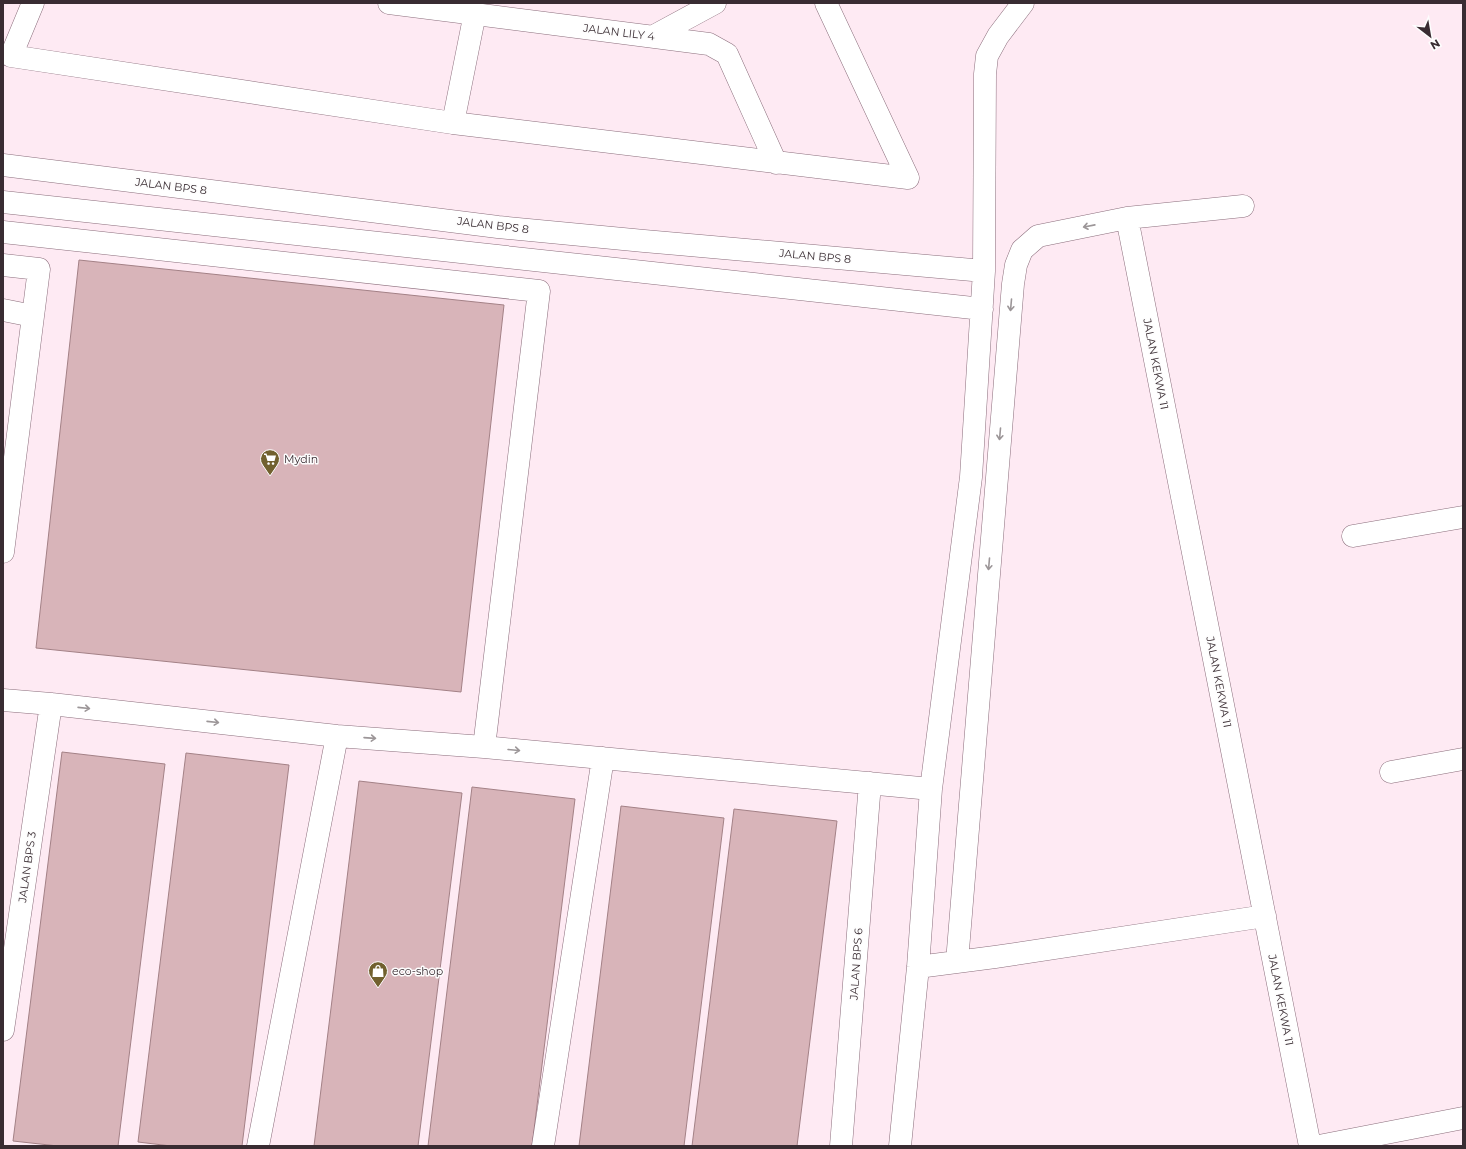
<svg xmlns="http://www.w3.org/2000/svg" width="1466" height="1149" viewBox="0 0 1466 1149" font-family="Montserrat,sans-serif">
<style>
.building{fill:#d8b4b9;stroke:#a38186}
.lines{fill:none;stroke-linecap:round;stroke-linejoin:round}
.minor-casing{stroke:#8b6e7c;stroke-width:23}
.minor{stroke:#fff;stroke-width:22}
.oneway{stroke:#9c9698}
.labels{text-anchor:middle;stroke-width:3;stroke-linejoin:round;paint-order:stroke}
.street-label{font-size:11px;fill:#392c32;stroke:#fdfdfd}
.poi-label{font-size:11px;fill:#392c32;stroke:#fdfdfd;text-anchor:start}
</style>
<rect width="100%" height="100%" fill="#feeaf3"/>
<path class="building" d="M79 260 504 305 461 692 36 648Z
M62 752 165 764 118 1146H58L13 1141Z
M186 753 289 765 242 1146H171L138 1142Z
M359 781 462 793 418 1146H314Z
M472 787 575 799 532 1146H428Z
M621 806 724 818 684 1146H579Z
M734 809 837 821 797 1146H692Z"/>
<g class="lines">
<defs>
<path id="minor" d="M33 3 11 56 453 123 908 178
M389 3 709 44 727 54 776 163
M826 3 908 178
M654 36 715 3
M453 123 475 13
M3 165 498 227 644 241 984 271
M3 202 982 309
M1127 218 1310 1146
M3 232 539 291 484 747
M3 265 39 269 3 552
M3 310 33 316
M1353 536 1463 517
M3 700 51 704 337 736 484 747 931 789
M1391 772 1463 759
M957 962 1013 284 1016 265 1022 250 1038 236 1127 218 1243 206
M918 967 995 957 1265 916
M3 1030 51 704
M258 1146 337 736
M543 1146 603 758
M841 1146 870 783
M900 1146 918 967 931 789 971 477 984 271 985 74 987 56 998 36 1023 3
M1319 1146 1463 1118"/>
</defs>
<use href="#minor" class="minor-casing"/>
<use href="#minor" class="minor"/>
</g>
<defs><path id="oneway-shaft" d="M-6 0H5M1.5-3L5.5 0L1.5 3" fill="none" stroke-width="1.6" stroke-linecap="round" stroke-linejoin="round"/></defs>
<g class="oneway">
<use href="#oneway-shaft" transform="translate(1089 226) rotate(169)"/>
<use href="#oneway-shaft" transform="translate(1011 305) rotate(95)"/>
<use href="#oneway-shaft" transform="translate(1000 434) rotate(95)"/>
<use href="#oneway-shaft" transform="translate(989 564) rotate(95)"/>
<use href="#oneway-shaft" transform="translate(84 708) rotate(6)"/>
<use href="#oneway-shaft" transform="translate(213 722) rotate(6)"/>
<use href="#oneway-shaft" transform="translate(370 738) rotate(4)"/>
<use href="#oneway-shaft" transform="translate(514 750) rotate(5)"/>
</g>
<defs>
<symbol id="supermarket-pin" viewBox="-11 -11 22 30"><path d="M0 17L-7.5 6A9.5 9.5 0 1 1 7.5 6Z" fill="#71602e" stroke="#fdfdfd"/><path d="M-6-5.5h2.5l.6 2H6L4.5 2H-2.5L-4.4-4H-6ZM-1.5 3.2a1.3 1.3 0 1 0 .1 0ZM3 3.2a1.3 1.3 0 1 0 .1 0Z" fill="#fff"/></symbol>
<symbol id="shop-pin" viewBox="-11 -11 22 30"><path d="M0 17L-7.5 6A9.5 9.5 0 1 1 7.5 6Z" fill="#71602e" stroke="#fdfdfd"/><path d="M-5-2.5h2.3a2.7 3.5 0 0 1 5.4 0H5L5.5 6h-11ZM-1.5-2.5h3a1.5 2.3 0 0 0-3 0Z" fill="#fff"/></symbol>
</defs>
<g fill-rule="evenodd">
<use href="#supermarket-pin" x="259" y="448" width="22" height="30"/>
<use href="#shop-pin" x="367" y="960" width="22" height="30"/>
</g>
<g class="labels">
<g class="street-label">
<text transform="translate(619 32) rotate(7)" y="4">JALAN LILY 4</text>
<text transform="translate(171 186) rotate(7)" y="4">JALAN BPS 8</text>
<text transform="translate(493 225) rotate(7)" y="4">JALAN BPS 8</text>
<text transform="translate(815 256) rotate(5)" y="4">JALAN BPS 8</text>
<text transform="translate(1156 364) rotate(79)" y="4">JALAN KEKWA 11</text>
<text transform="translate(1219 682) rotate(79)" y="4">JALAN KEKWA 11</text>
<text transform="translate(27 867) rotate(-82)" y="4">JALAN BPS 3</text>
<text transform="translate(856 964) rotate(-86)" y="4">JALAN BPS 6</text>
<text transform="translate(1281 1000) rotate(79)" y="4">JALAN KEKWA 11</text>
</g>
<g class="poi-label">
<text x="284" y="463">Mydin</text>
<text x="392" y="975">eco-shop</text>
</g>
</g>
<rect width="1466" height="1149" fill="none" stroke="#392c32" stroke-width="8"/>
<g transform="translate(1430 36) rotate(149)" stroke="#fdfdfd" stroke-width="3" paint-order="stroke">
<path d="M0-3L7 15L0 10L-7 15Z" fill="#392c32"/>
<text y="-6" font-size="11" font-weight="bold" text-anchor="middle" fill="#392c32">N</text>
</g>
</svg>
